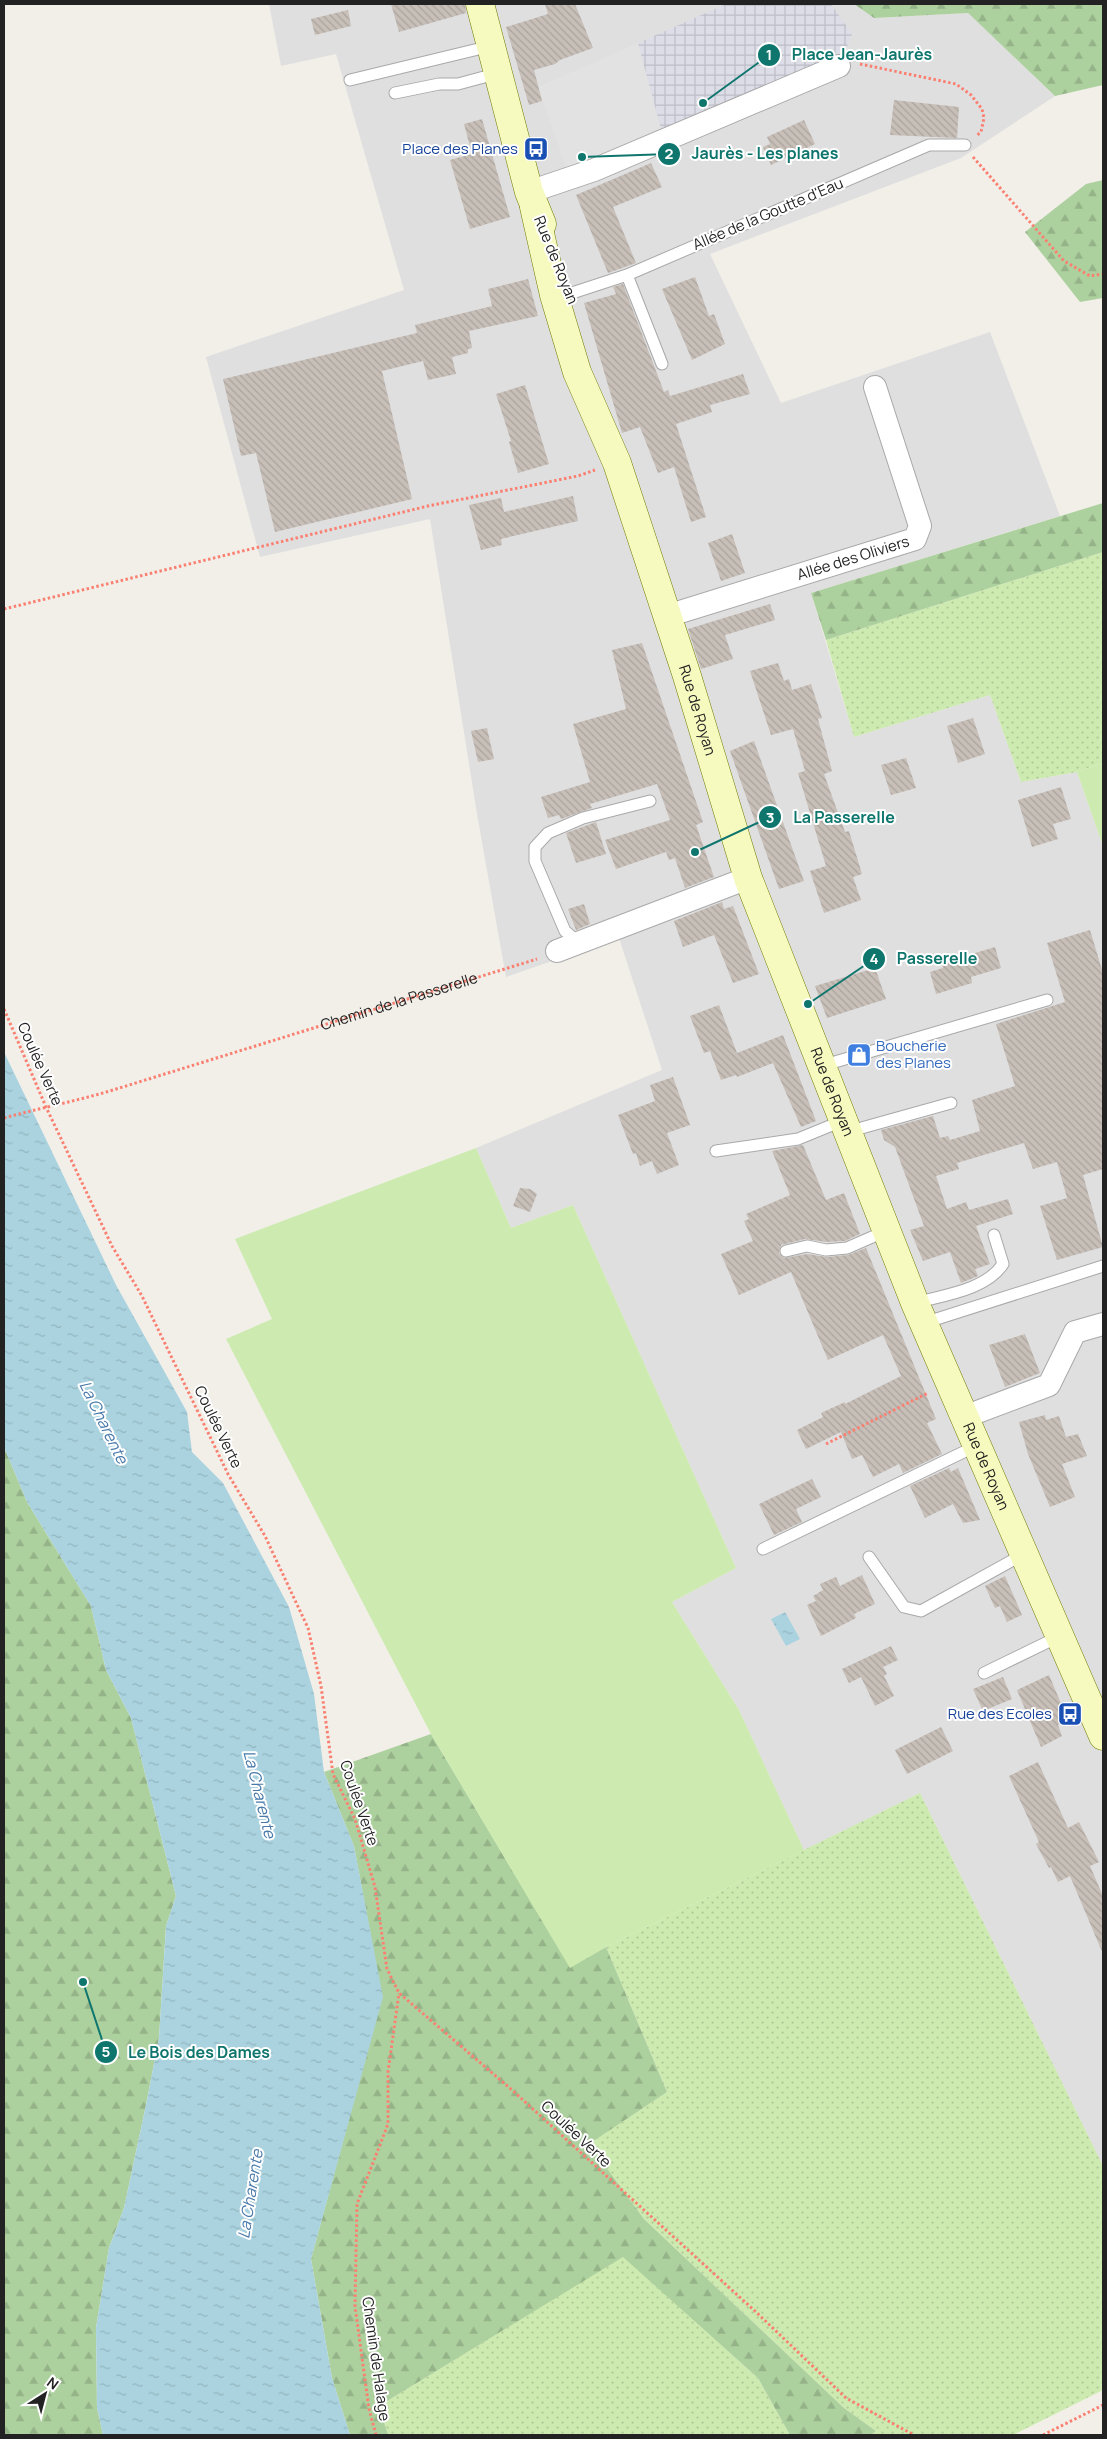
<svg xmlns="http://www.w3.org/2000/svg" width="1107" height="2439" viewBox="0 0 1107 2439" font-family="Manrope,sans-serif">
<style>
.residential{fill:#e0dfdf}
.grass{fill:url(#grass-dots)}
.forest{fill:url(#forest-firs)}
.garden{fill:#cdebb0}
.parking{fill:#e2e2e2}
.plaza{fill:url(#plaza-grid)}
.water{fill:url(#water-ripples)}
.building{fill:url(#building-back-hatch)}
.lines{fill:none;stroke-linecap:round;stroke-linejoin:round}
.service-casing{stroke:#a9a9a9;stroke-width:13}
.minor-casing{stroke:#a9a9a9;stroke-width:24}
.secondary-casing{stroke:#707d05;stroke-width:29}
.path{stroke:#fa8072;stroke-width:3;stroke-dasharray:2.5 2.5;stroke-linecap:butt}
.service{stroke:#fff;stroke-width:11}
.minor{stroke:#fff;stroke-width:22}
.secondary{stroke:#f7fabf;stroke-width:28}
.labels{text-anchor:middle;stroke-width:4;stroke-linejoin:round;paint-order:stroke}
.transit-label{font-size:15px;fill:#164399;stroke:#fff;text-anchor:end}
.street-label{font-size:15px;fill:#222;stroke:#fff}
.shop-label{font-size:15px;fill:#366cbe;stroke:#fff;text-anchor:start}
.water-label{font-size:16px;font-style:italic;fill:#4a7aab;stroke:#fff}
.leader{fill:none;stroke:#0f766e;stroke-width:2}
.callout-dot{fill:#0f766e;stroke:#fff;stroke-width:2}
.mark-label{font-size:15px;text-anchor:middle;font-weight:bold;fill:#fff}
.callout-label{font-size:16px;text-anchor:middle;font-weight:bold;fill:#0f766e;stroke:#fff;stroke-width:4;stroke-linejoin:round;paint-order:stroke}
</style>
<defs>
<pattern id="grass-dots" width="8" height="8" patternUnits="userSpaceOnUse" patternTransform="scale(1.25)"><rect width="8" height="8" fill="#cdebb0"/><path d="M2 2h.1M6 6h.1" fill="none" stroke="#b0c997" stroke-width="1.8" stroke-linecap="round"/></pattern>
<pattern id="forest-firs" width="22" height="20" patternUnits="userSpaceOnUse" patternTransform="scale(1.25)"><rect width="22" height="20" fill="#add19e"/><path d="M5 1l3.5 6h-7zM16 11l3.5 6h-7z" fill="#95b388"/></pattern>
<pattern id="plaza-grid" width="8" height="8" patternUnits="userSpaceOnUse" patternTransform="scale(1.25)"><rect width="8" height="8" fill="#dddde8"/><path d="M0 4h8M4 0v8" fill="none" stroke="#bdbdc7"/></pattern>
<pattern id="water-ripples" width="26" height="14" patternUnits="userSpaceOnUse" patternTransform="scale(1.25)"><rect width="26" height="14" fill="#aad3df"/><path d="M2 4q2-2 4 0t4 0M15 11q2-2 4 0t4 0" fill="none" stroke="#92b5bf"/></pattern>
<pattern id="building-back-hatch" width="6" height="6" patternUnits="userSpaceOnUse" patternTransform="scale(1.25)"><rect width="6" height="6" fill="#c7bfb8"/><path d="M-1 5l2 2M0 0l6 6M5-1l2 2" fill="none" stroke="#aba49e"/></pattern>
</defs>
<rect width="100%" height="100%" fill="#f2efe9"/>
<path class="residential" d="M269 4H854L874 18 968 13 1055 96 961 158 710 254 781 403 990 332 1060 516 811 593 854 737 990 695 1021 782 1077 772 1103 846V2166L920 1793 804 1850 739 1710 672 1602 736 1568 573 1205 511 1228 476 1148 662 1070 619 938 506 977 477 814 430 519 260 557 206 357 404 290 336 54 281 66Z"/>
<path class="grass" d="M1103 552V763L1077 772 1021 782 990 695 854 737 826 640Z
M920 1793 1103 2166V2390L1013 2435H871L876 2431 844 2408 644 2219 588 2144 667 2092 606 1947Z
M623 2256 758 2378 790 2435H388L379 2406Z"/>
<path class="forest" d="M854 4H1103V85L1055 96 968 13 874 18Z
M1103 180V298L1080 302 1025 232 1086 184Z
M1103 503V552L826 640 811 593Z
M4 1447 27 1502 91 1606 106 1670 131 1718 176 1896 166 1926 159 2038 146 2105 124 2208 109 2248 96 2328 97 2408 103 2435H4Z
M431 1734 570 1967 606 1947 667 2092 589 2144 644 2219 844 2408 876 2431 871 2435H790L758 2378 623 2257 379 2406 388 2435H350L332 2378 311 2259 382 1997 354 1846 324 1772Z"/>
<path class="garden" d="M1103 763V846L1077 772Z
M476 1148 511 1228 573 1205 736 1568 672 1602 739 1710 804 1850 606 1947 570 1968 431 1734 226 1339 272 1319 235 1239Z"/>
<path class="parking" d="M638 43 664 140 570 179 538 87Z"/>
<path class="plaza" d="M726 4H831L852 34 839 66 664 140 638 43Z"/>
<path class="water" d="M4 1052 116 1285 187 1412 192 1452 223 1483 289 1607 314 1694 324 1772 354 1846 383 1997 311 2259 332 2378 350 2435H103L97 2408 96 2328 109 2248 124 2208 146 2105 159 2038 166 1926 176 1896 131 1718 106 1670 91 1606 27 1502 4 1447Z
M785 1612 800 1639 786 1646 771 1619Z"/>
<path class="building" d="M391 4H465L466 13 399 32Z
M545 4H575L593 48 560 60 555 64 534 70 542 101 529 105 506 27 548 14Z
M348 10 351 26 315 35 311 19Z
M894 100 959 107 957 138 890 135Z
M482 119 510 217 470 229 450 160 472 154 464 124Z
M804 120 815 144 771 165 763 147 770 144 767 137Z
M651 163 662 187 613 207 636 263 608 273 576 195Z
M695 277 709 316 714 314 725 344 692 360 662 289Z
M528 279 538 316 469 331 472 348 468 349V353L452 357 456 374 428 380 423 361 382 371 412 499 275 532 256 453 241 456 223 379 417 333 415 325 492 306 488 289Z
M623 284 664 392 668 390 670 396 743 374 750 394 710 405 712 412 676 424 706 517 691 522 674 467 658 473 640 427 622 433 584 303 616 294 613 287Z
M525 385 549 464 518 473 509 442 511 441 496 394Z
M573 496 578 521 501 539 502 545 481 550 469 505 501 498 504 512Z
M732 534 745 573 721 581 708 543Z
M770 604 775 620 725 635 733 659 701 669 688 629Z
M642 643 703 822 696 825 714 877 685 888 675 858 669 860 666 852 616 869 605 840 670 820 657 784 590 804 592 808 561 819 559 815 548 818 541 797 590 782 573 724 626 709 612 650Z
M778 663 784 681 789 679 792 690 811 684 822 718 818 719 832 771 824 774 845 832 849 831 862 874 853 877 861 900 824 913 810 871 826 866 798 773 805 771 793 729 771 735 750 671Z
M973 718 985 754 958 763 947 726Z
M487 728 494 759 478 762 471 731Z
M754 741 804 881 779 889 730 751Z
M906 758 916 788 891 795 881 765Z
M1061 787 1071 819 1053 824 1058 839 1032 847 1018 800Z
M596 822 606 854 576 863 566 833Z
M722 902 724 909 733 906 759 974 733 983 714 935 683 947 674 921Z
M584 904 590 924 576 930 568 909Z
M1090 930 1103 973V1169L1083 1175 1103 1247 1057 1260 1040 1206 1067 1198 1057 1162 1033 1169 1024 1143 957 1163 959 1169 936 1176 947 1209 966 1202 969 1210 1008 1199 1013 1214 976 1226 990 1264 975 1269 978 1276 961 1283 950 1252 923 1261 910 1230 924 1226 895 1147 884 1140 881 1130 933 1116 940 1138 948 1136 950 1140 980 1131 972 1100 1015 1086 996 1024 1065 1002 1047 943Z
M995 947 1001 968 971 977 972 983 936 994 930 972 943 968 942 963Z
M875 968 886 999 827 1018 815 986Z
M719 1005 737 1053 783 1035 816 1121 801 1127 773 1063 737 1077 736 1075 721 1080 710 1051 704 1053 690 1016Z
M673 1077 690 1125 667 1133 679 1165 657 1174 652 1161 640 1166 636 1153 633 1154 618 1115 655 1101 650 1085Z
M803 1145 826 1200 844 1193 860 1234 845 1241 826 1242 805 1239 781 1245 779 1253 784 1258 807 1254 827 1257 848 1255 866 1248 936 1419 927 1423 942 1454 903 1473 899 1464 873 1477 862 1455 852 1459 841 1432 806 1449 797 1430 823 1417 821 1413 845 1402V1404L901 1376 883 1335 828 1360 791 1272 739 1295 721 1254 753 1241 744 1221 749 1219 746 1214 790 1195 772 1151Z
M520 1188 530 1189 537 1194 530 1212 513 1206Z
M1025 1334 1040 1373 1005 1387 989 1345Z
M1045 1415 1046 1420 1059 1416 1066 1437 1078 1434 1087 1456 1062 1464 1075 1497 1050 1507 1028 1454 1019 1422Z
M949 1468 951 1472 958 1468 980 1520 963 1523 953 1504 925 1518 910 1486Z
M812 1479 821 1497 796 1509 802 1522 774 1535 759 1504Z
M862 1575 875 1604 854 1614 856 1618 821 1636 807 1605 816 1601 813 1596 823 1590 820 1584 836 1577 840 1586Z
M1005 1576 1022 1615 1007 1622 1000 1606 995 1608 985 1586Z
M891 1646 898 1660 883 1667 887 1674 884 1676 894 1696 875 1706 861 1677 849 1683 842 1669Z
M1049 1675 1068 1720 1058 1725 1062 1736 1041 1747 1017 1690Z
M1003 1677 1012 1699 983 1711 973 1689Z
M941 1727 953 1751 907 1774 895 1750Z
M1038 1762 1068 1828 1079 1822 1099 1862 1090 1866 1103 1896V1954L1070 1876 1058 1882 1051 1867 1049 1868 1036 1844 1039 1842 1009 1776Z"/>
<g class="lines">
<defs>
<path id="service" d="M350 80 491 46
M395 93 439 84H458L499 73
M627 275 662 364
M572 293 627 275 929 145H965
M579 943 565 931 535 861V847L548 833 583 818 650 801
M821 1066 1047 1000
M847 1132 951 1103
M716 1151 798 1139 842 1121
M786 1251 807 1246 826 1250 847 1248 886 1231
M915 1303C944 1295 986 1290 1003 1264L994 1235
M924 1323 1103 1266
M763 1549 976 1446
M869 1557 904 1607 921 1611 1024 1554
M984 1673 1060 1636"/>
<g id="minor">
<path d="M529 192 594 170 839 66"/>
<path id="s2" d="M667 616 915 539 920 526 875 387"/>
<path d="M557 951 748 878"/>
<path d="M964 1417 1049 1385 1075 1332 1103 1324"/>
</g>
<g id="secondary">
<path d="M480 4 529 192 542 224"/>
<path id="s3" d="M534 207 554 295 577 372 617 463 687 676 748 878 915 1303 1103 1736"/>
</g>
</defs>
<use href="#service" class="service-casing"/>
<use href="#minor" class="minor-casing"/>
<use href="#secondary" class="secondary-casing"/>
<g class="path">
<path d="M860 64 956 84 971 95 982 109 984 118 981 132 976 136"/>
<path d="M973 157 1064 261 1090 276 1103 274"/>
<path d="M4 609 428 506 578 476 595 470"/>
<path d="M4 1009 46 1107 112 1246 142 1296 228 1474 265 1536 308 1628 321 1686 333 1774 355 1819 375 1887 387 1969 399 1993 512 2090 755 2311 846 2398 914 2435"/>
<path id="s1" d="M4 1118C40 1108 77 1101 113 1090L537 959"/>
<path d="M826 1444 928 1393"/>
<path d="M376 2435 369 2409 355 2306 357 2204 388 2124V2072L399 1993"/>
<path d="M1043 2435 1103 2405"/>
</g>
<use href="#service" class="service"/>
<use href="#minor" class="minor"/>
<use href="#secondary" class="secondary"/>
</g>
<defs>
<symbol id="bus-square" viewBox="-11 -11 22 22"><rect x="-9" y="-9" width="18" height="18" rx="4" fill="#1a4fb4" stroke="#fff"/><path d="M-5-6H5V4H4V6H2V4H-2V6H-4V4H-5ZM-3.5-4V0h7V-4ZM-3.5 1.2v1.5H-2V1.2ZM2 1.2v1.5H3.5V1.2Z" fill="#fff"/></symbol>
<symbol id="shop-square" viewBox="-11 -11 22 22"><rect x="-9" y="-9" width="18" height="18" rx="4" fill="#3f7fe0" stroke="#fff"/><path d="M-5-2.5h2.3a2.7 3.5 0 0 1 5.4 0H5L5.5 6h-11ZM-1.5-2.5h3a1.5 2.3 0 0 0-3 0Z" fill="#fff"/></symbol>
</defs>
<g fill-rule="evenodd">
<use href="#bus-square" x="522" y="135" width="28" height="28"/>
<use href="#shop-square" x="845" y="1041" width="28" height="28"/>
<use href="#bus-square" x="1056" y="1700" width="28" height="28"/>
</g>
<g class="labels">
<g class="transit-label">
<text x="518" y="154">Place des Planes</text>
<text x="1052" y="1719">Rue des Ecoles</text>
</g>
<g class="street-label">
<text transform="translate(768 214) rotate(-23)" y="5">Allée de la Goutte d'Eau</text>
<text transform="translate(556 260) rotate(68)" y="5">Rue de Royan</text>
<text dy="5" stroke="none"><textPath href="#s2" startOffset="195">Allée des Oliviers</textPath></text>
<text dy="5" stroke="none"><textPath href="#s3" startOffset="530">Rue de Royan</textPath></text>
<text dy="5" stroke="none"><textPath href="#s1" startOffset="412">Chemin de la Passerelle</textPath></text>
<text transform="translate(40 1064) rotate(66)" y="5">Coulée Verte</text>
<text dy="5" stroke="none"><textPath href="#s3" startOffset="935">Rue de Royan</textPath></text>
<text transform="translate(218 1427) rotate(64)" y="5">Coulée Verte</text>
<text dy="5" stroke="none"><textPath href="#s3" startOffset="1340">Rue de Royan</textPath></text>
<text transform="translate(359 1803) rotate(71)" y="5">Coulée Verte</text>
<text transform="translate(576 2134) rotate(43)" y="5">Coulée Verte</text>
<text transform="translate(376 2359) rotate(82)" y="5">Chemin de Halage</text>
</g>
<g class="shop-label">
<text x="876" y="1051">Boucherie<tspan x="876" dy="17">des Planes</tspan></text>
</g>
<g class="water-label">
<text transform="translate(104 1422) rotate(64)" y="6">La Charente</text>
<text transform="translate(260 1794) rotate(76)" y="6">La Charente</text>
<text transform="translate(250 2194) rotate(-81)" y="6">La Charente</text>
</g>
</g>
<path class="leader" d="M703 103L769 55M582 157L669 154M695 852L770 817M808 1004L874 959M83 1982L106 2052"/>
<g class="callout-dot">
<circle cx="703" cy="103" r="5"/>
<circle cx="582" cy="157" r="5"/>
<circle cx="695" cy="852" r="5"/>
<circle cx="808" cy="1004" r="5"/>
<circle cx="83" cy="1982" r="5"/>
<circle cx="769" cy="55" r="12"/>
<circle cx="669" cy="154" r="12"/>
<circle cx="770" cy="817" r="12"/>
<circle cx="874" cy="959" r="12"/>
<circle cx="106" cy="2052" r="12"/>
</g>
<g class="mark-label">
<text x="769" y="60">1</text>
<text x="669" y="159">2</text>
<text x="770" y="823">3</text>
<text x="874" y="964">4</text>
<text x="106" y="2057">5</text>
</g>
<g class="callout-label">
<text x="862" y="60">Place Jean-Jaurès</text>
<text x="765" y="159">Jaurès - Les planes</text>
<text x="844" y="823">La Passerelle</text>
<text x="937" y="964">Passerelle</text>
<text x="199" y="2058">Le Bois des Dames</text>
</g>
<rect width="1107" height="2439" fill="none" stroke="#222222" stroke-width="10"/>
<g transform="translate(45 2394) rotate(36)" stroke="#ffffff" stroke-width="4" paint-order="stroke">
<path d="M0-4L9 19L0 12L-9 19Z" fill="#222222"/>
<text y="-8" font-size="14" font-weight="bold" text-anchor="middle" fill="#222222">N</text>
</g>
</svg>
